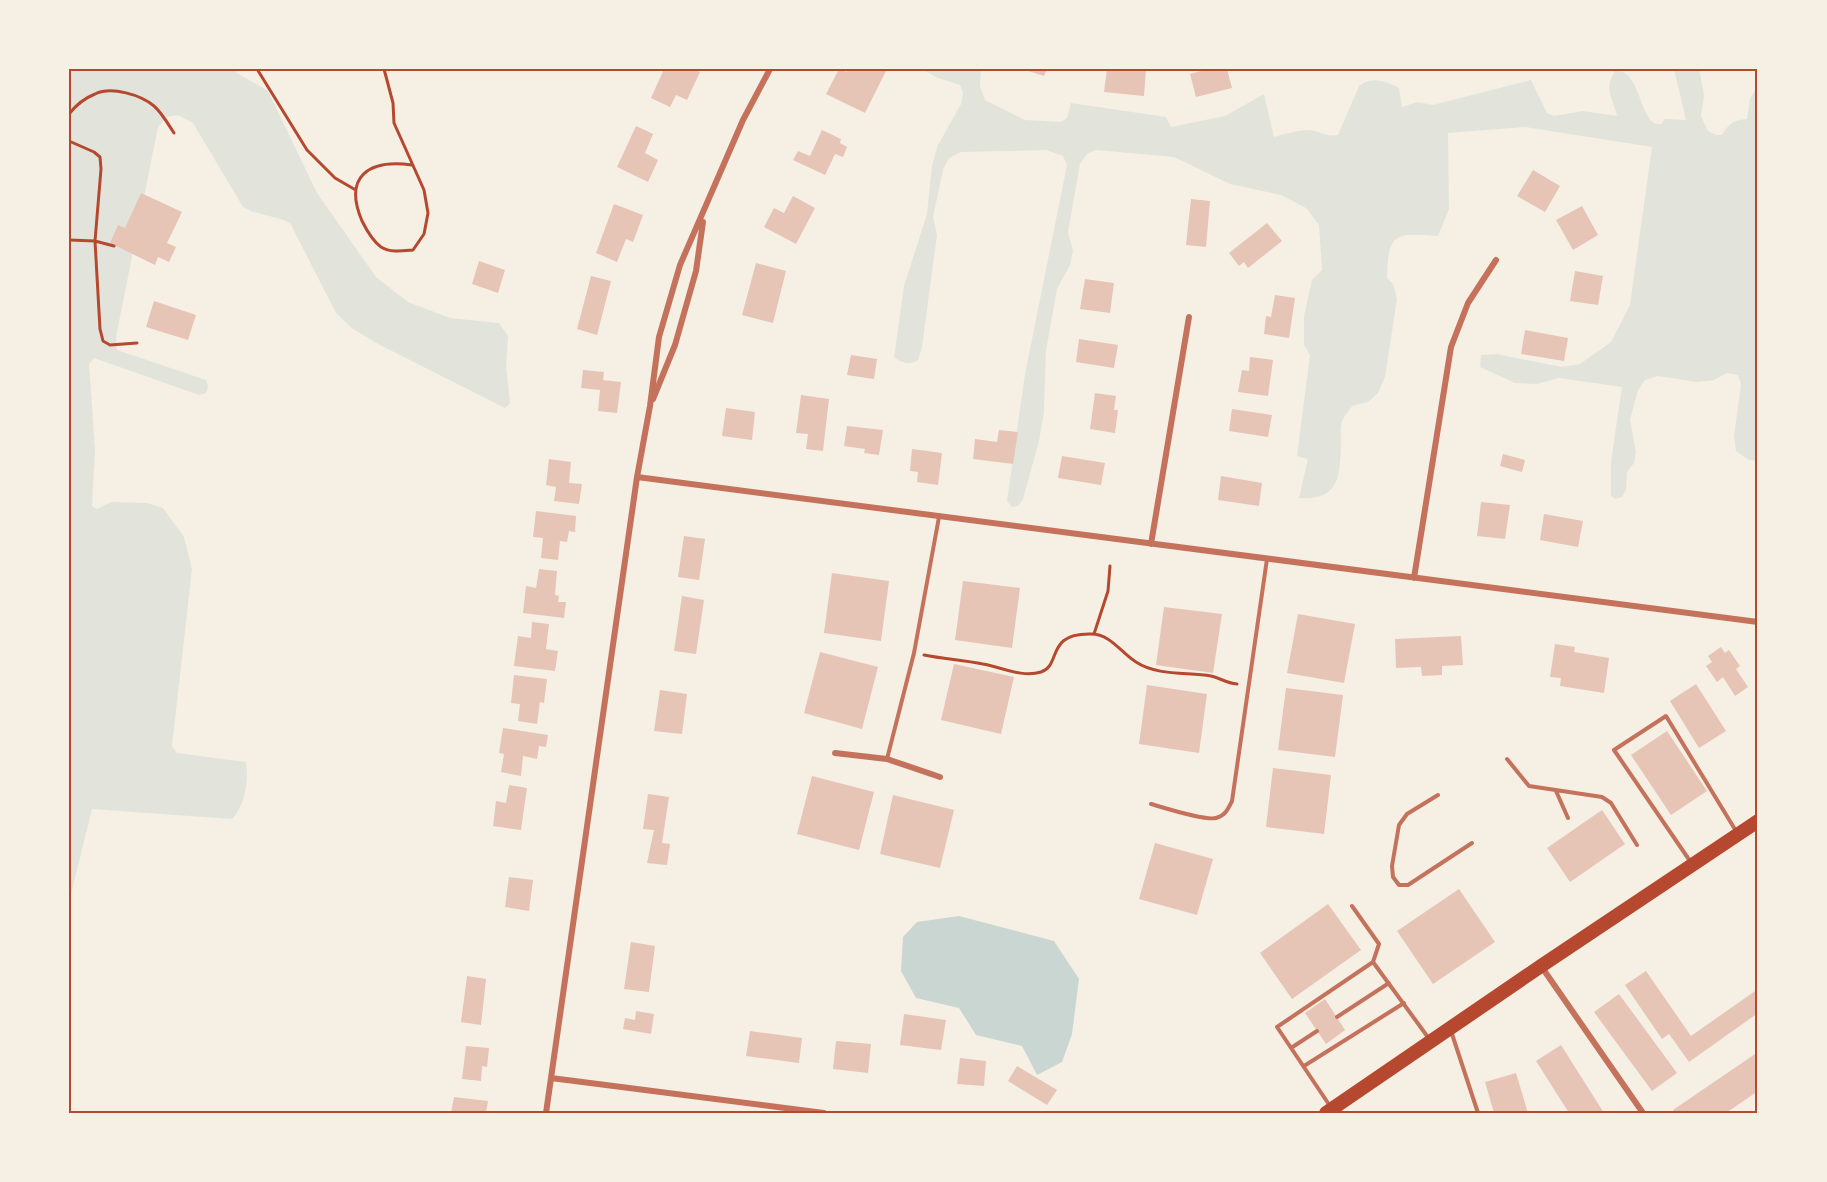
<svg xmlns="http://www.w3.org/2000/svg" width="1827" height="1182" viewBox="0 0 1827 1182" font-family="'Archivo Narrow',sans-serif">
<style>
.green{fill:#e2e4dc}
.water{fill:#c9d6d2}
.building{fill:#e6c5b7}
.lines{fill:none;stroke-linecap:round;stroke-linejoin:round}
.path{stroke:#b5482f;stroke-width:3}
.service{stroke:#c5725c;stroke-width:4}
.minor{stroke:#c5725c;stroke-width:6}
.trunk{stroke:#b5482f;stroke-width:14}
.neatline{fill:none;stroke:#b5482f;stroke-width:2}
</style>
<rect width="100%" height="100%" fill="#f6efe4"/>
<path class="green" d="M69 69H234L237 73 268 91 317 193 376 277 408 302 450 318 499 323 508 336 506 366 510 403 505 408 380 345 353 329 336 313 290 223C275 215 257 216 243 207L193 123 178 115 167 117 158 127 116 337 117 350 206 380 208 386 206 393 199 395 94 358 89 364 95 450 92 506 97 509 111 502 147 503 163 508 184 537 192 569 172 746 177 753 246 762C249 780 245 806 232 819L92 809 71 894 69 947Z
M922 69H981L980 86 985 100 1025 120 1061 122 1067 118 1071 103 1166 117 1171 127 1225 116 1264 94 1274 137C1285 134 1297 130 1309 130 1320 131 1325 137 1338 135L1359 86C1373 76 1385 81 1399 88L1402 107 1417 102 1433 105 1531 80 1547 113 1554 116 1583 111 1617 116C1613 98 1603 89 1615 71 1642 68 1639 127 1661 124L1665 119 1686 120 1674 69H1699L1704 95 1701 116 1708 131 1716 135H1722C1729 124 1733 120 1747 119L1750 99 1758 85V461L1749 460 1736 451 1734 436 1741 384 1738 375 1727 373 1714 380 1697 382 1658 376 1645 380 1638 390 1630 420 1636 452 1634 463 1627 472 1626 490 1622 497 1615 499 1611 496V461L1622 387 1559 378 1537 384 1515 383 1480 367 1481 355 1496 354 1562 367 1580 364 1611 342 1630 305 1652 147 1525 127 1448 133 1449 209 1438 236C1395 233 1388 232 1387 278L1393 284 1397 299 1385 377 1378 393 1368 402 1352 406C1349 411 1343 417 1342 422 1340 427 1341 436 1341 441 1340 474 1341 501 1299 498L1308 459 1297 456 1310 355 1304 345V316L1312 280 1322 270 1319 225 1306 208 1281 195 1230 184 1174 157 1096 150 1087 154 1080 164 1068 232 1073 251 1070 265 1057 289 1046 351 1044 411 1039 441 1023 499 1018 506 1012 507 1007 501 1025 374 1067 165 1063 156 1046 150 961 152 949 158 943 170 933 217 937 235 922 347 918 360C909 366 902 363 894 357L904 286 927 214 932 165 938 145 961 104 963 93 960 85 938 78Z"/>
<path class="water" d="M959 916 1054 941 1079 979 1072 1034 1062 1062 1037 1075 1022 1046 976 1035 959 1008 916 998 901 971 903 937 917 922Z"/>
<path class="building" d="M664 69H694L700 72 687 100 676 95 670 107 651 98Z
M839 69 847 72 848 69H882L886 71 865 113 826 94Z
M1022 69H1047L1044 76Z
M1107 69H1146L1144 96 1104 92Z
M1209 69H1227L1232 88 1196 97 1190 74Z
M636 126 653 134 645 153 658 160 648 182 617 167Z
M822 130 841 139 840 143 847 147 843 157 835 154 825 175 793 160 798 151 810 156Z
M1533 170 1560 186 1545 212 1517 196Z
M141 193 182 212 167 243 176 247 169 262 158 257 155 265 110 243 118 225 125 228Z
M793 196 815 208 796 244 764 227 774 208 784 213Z
M1191 199 1210 201 1206 247 1186 245Z
M614 204 643 215 633 242 626 239 617 262 596 253Z
M1582 206 1598 235 1573 250 1556 220Z
M1267 223 1282 241 1248 268 1244 262 1239 266 1229 253Z
M479 261 505 270 498 293 472 284Z
M756 263 786 271 773 323 742 315Z
M1575 271 1603 276 1598 305 1570 301Z
M591 276 611 281 597 335 577 329Z
M1085 279 1114 283 1110 313 1080 309Z
M1275 295 1295 298 1289 338 1264 334 1266 316 1271 317Z
M154 301 196 315 188 340 146 327Z
M1525 330 1568 338 1564 361 1521 354Z
M1079 339 1118 345 1114 368 1076 362Z
M851 355 877 359 874 379 847 375Z
M1250 357 1273 360 1268 396 1238 392 1242 370 1249 371Z
M583 370 604 372 603 380 621 382 617 413 598 411 600 390 581 388Z
M1095 393 1116 396 1114 410H1118L1115 433 1090 429Z
M801 395 829 399 823 451 806 449 808 434 796 433Z
M726 408 755 412 752 440 722 436Z
M1232 409 1272 415 1268 437 1229 431Z
M847 426 883 430 879 455 864 453 865 449 844 446Z
M999 430 1018 432 1013 464 973 459 975 439 997 442Z
M912 449 942 453 938 485 917 482 918 472 910 471Z
M1503 454 1525 460 1522 472 1500 466Z
M1062 456 1105 463 1101 485 1058 478Z
M549 459 571 462 569 483 582 484 579 504 554 501 556 487 546 485Z
M1221 476 1262 483 1259 506 1218 500Z
M1481 502 1510 505 1505 539 1477 536Z
M536 511 576 516 575 532 569 531 567 542 560 541 558 560 541 558 543 538 533 537Z
M1544 514 1583 521 1578 547 1540 540Z
M684 536 705 539 699 580 678 577Z
M539 569 557 571 555 595 559 596 558 602H566L564 618 523 613 526 586 536 588Z
M832 573 889 581 881 641 824 633Z
M963 581 1020 588 1012 648 955 640Z
M682 596 704 600 696 654 674 651Z
M1164 607 1222 614 1213 673 1156 665Z
M1298 614 1355 624 1344 683 1287 673Z
M532 622 549 624 546 649 558 651 555 671 514 666 518 636 531 638Z
M1461 636 1463 665 1442 666V675L1422 676 1421 667 1396 668 1395 639Z
M1555 644 1575 647 1574 652 1609 658 1604 693 1560 686 1561 678 1550 677Z
M1721 647 1725 653 1729 650 1740 666 1736 669 1748 687 1735 696 1723 677 1717 682 1706 666 1712 662 1708 656Z
M820 652 878 667 862 729 804 713Z
M954 664 1014 677 1001 734 941 720Z
M514 675 547 679 544 703 540 702 537 724 518 721 520 704 511 703Z
M1696 684 1726 731 1699 748 1670 701Z
M1147 685 1207 694 1199 753 1139 744Z
M1286 688 1343 695 1335 757 1278 750Z
M660 690 687 694 682 734 654 731Z
M503 728 548 735 546 747 539 746 537 759 523 756 521 776 501 772 504 754 499 753Z
M1667 731 1707 791 1671 815 1631 755Z
M1273 768 1331 775 1324 834 1266 827Z
M812 776 874 792 859 850 797 834Z
M509 785 527 788 521 830 493 826 496 801 506 803Z
M648 794 669 797 662 843 670 844 667 865 647 863 654 830 643 829Z
M893 795 954 810 940 868 880 854Z
M1602 810 1625 844 1570 882 1547 848Z
M1155 843 1213 859 1197 915 1139 899Z
M509 877 533 880 529 911 505 907Z
M1459 889 1495 942 1433 984 1397 931Z
M1328 904 1361 950 1292 999 1260 953Z
M631 942 655 946 649 992 624 989Z
M1646 971 1691 1036 1758 989V1013L1689 1062 1669 1034 1662 1039 1625 985Z
M467 976 486 979 481 1025 461 1022Z
M1619 994 1677 1073 1652 1091 1594 1012Z
M1325 999 1345 1030 1326 1044 1305 1013Z
M636 1011 654 1014 651 1034 623 1029 625 1018 635 1020Z
M904 1014 946 1020 941 1050 900 1045Z
M750 1031 802 1038 799 1063 746 1056Z
M836 1041 871 1044 868 1073 833 1069Z
M1561 1045 1604 1113H1569L1536 1061Z
M466 1046 489 1048 487 1067 482 1066 481 1081 462 1079Z
M1758 1052V1091L1726 1113H1675L1673 1110Z
M960 1058 986 1061 984 1086 957 1084Z
M1017 1066 1057 1090 1047 1105 1008 1081Z
M1516 1073 1528 1113H1494L1485 1082Z
M454 1097 488 1101 486 1113H451Z"/>
<g class="lines">
<path class="path" d="M257 69 307 150 335 178 354 189
M384 69 393 103 394 123 424 190 428 213 424 234 413 250C402 251 391 253 381 247 374 242 366 229 362 221 343 176 369 159 412 165
M69 114C76 105 85 98 95 94 112 86 141 95 154 106 162 113 168 124 174 133
M69 141 94 152 100 157 101 169 95 241 100 329 103 341 110 345 137 343
M69 240 95 241 114 246
M1094 634 1108 591 1110 566
M924 655C944 659 963 660 983 664 1001 667 1022 678 1041 672 1062 665 1045 633 1091 634 1111 634 1121 653 1136 662 1157 676 1187 672 1211 676 1220 678 1226 683 1237 684"/>
<path class="service" d="M887 759 914 653 939 517
M1507 759 1529 786 1602 797 1611 803 1637 845
M1556 791 1568 818
M1438 795 1407 814 1399 825 1392 866 1393 877 1399 885H1408L1472 843
M1151 804C1165 808 1205 821 1216 818 1225 816 1228 809 1232 801L1267 559
M1690 861 1614 750 1666 716 1736 831
M1352 906 1379 944 1373 962
M1337 1017 1389 983
M1451 1031 1478 1113
M1291 1048 1317 1031
M1304 1066 1404 1003
M1330 1106 1277 1027 1373 962 1430 1040"/>
<path class="minor" d="M653 399 675 345 696 271 703 222
M637 477 1758 622
M1151 544 1189 317
M1414 578 1451 347 1468 303 1496 260
M835 753 887 759 940 777
M1541 966 1643 1113
M551 1078 824 1113
M546 1113 637 477 650 406 659 337 680 265 743 120 770 69"/>
<path class="trunk" d="M1326 1113 1541 966 1758 821"/>
</g>
<rect width="1827" height="1182" fill="none" stroke="#f6efe4" stroke-width="141"/>
<rect x="70" y="70" width="1686" height="1042" class="neatline"/>
</svg>
